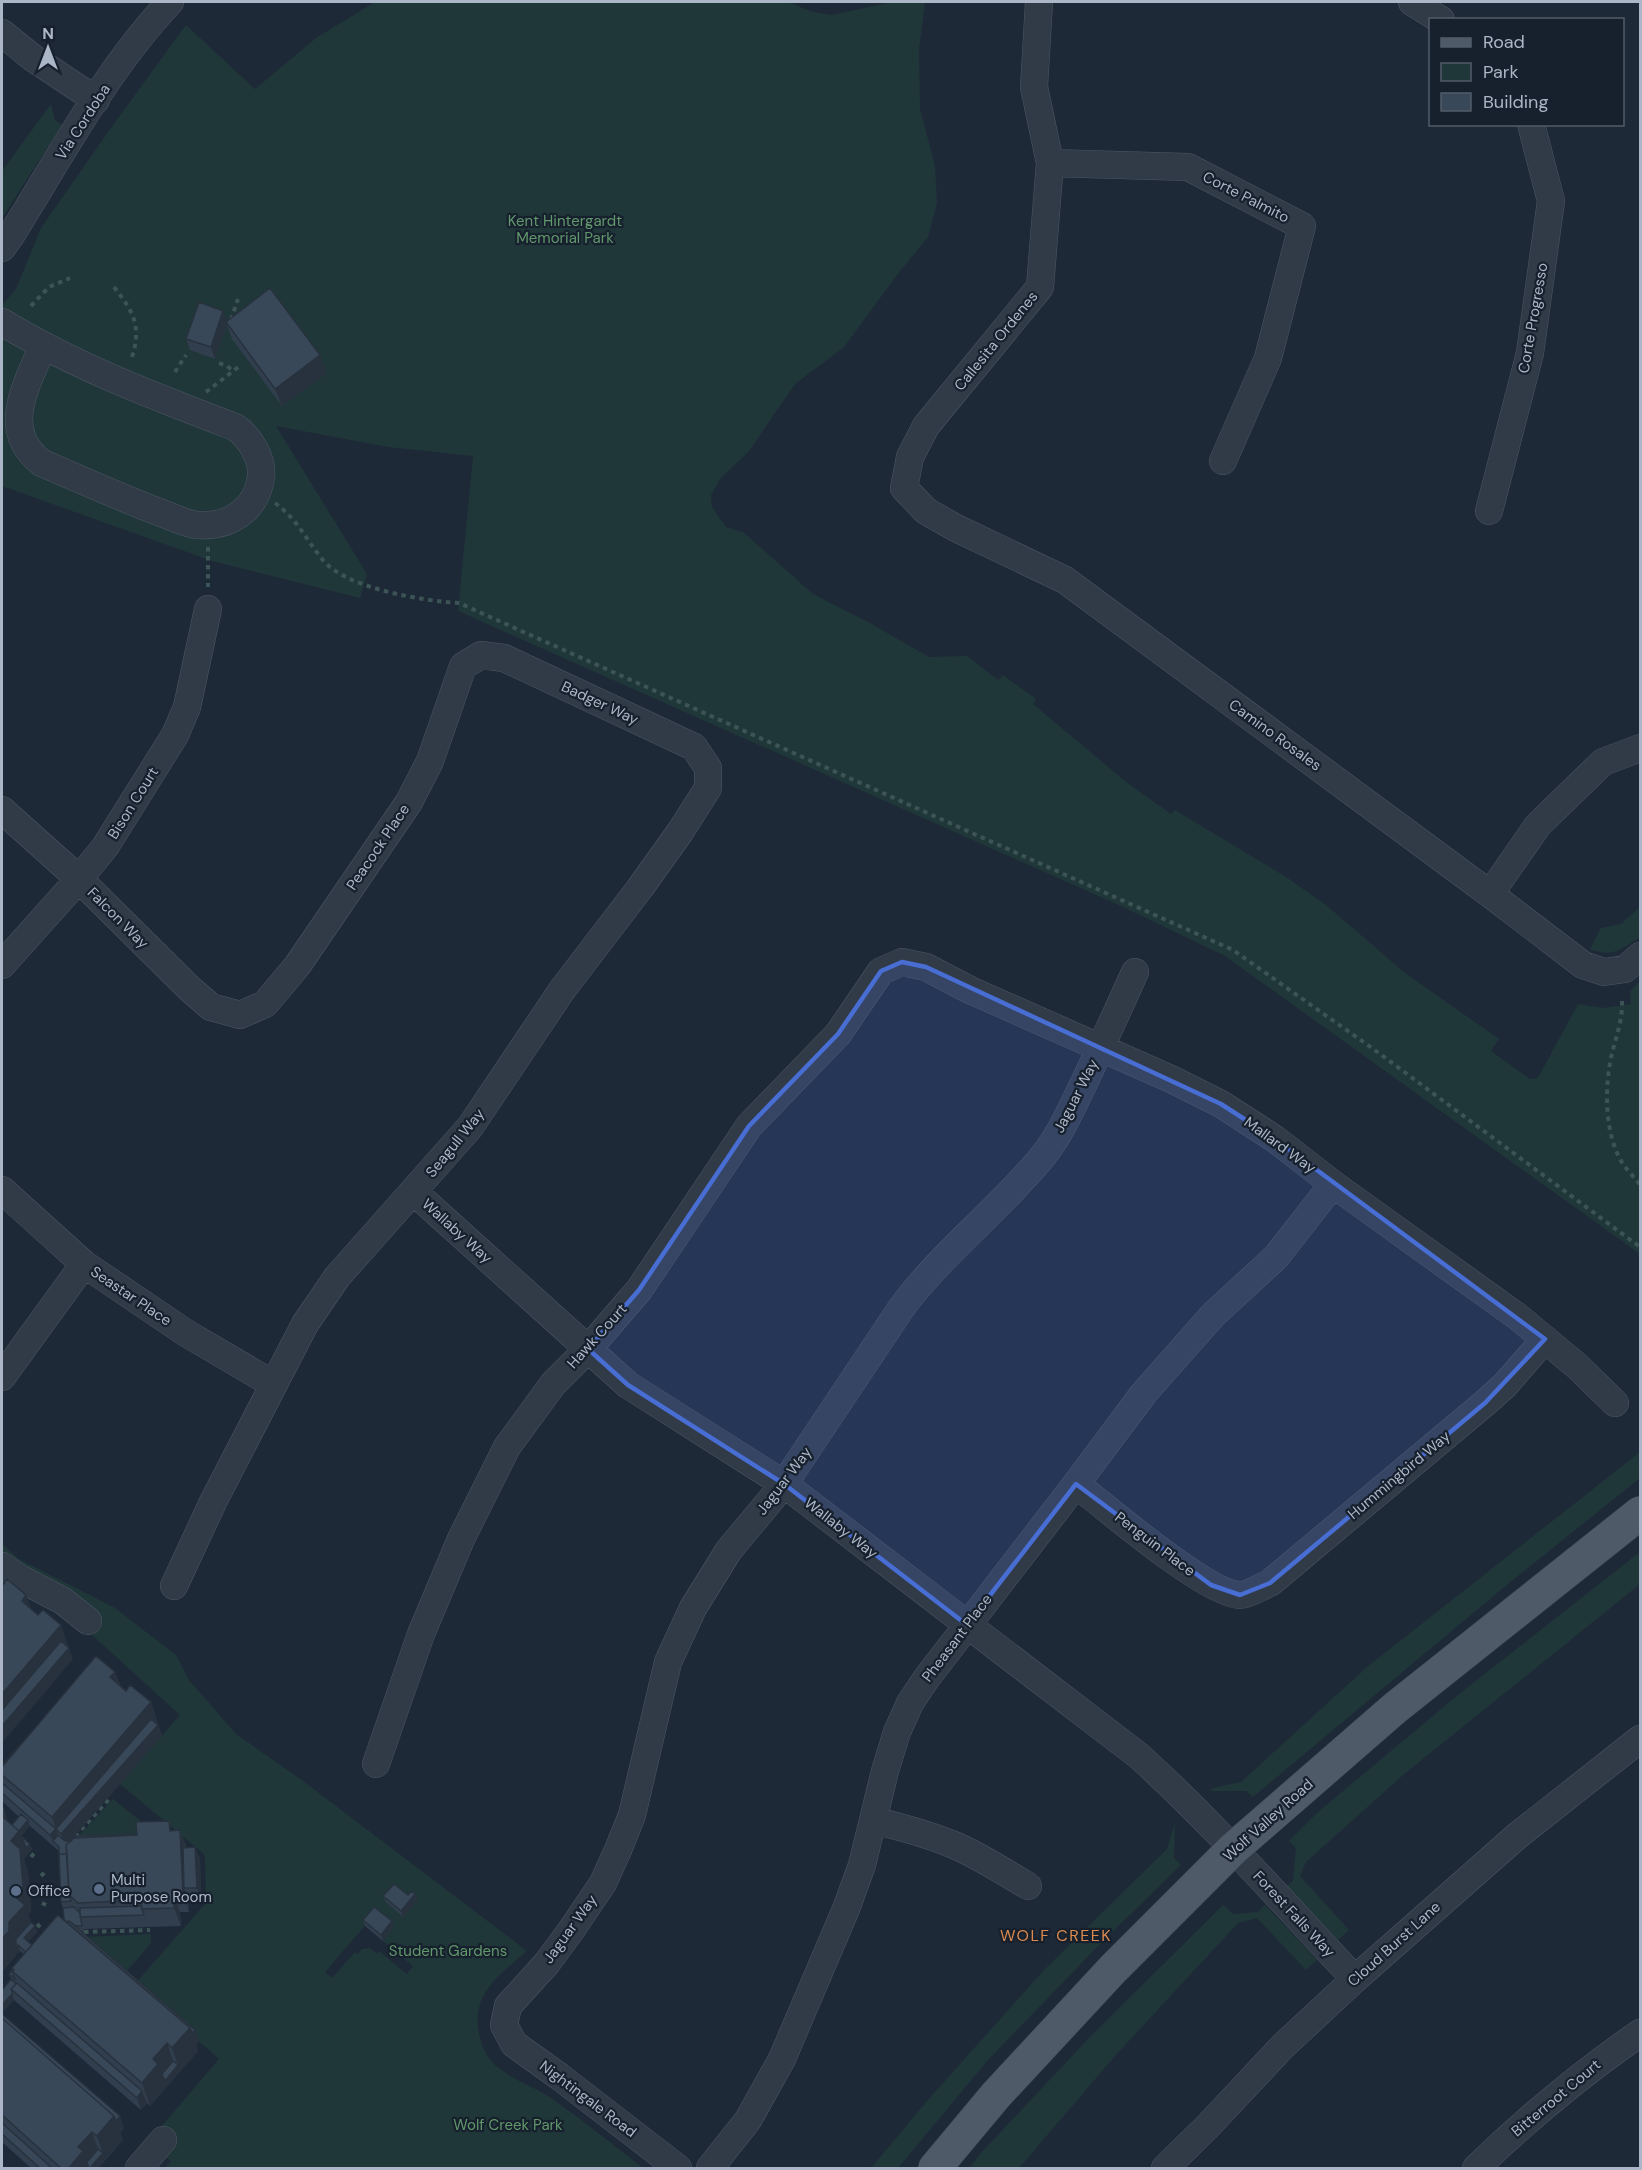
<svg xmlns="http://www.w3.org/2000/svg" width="1642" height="2170" viewBox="0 0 1642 2170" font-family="'DM Sans',sans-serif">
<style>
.green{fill:#203739;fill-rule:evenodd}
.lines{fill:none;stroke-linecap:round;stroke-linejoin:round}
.minor-casing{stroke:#4c5664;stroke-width:28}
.major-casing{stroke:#3b4452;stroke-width:34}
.path{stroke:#3d5457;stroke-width:4;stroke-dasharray:4.5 4.5;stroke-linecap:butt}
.minor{stroke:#313b48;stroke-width:27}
.major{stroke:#4f5a69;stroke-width:33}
.wall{fill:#313e4d;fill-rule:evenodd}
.shaded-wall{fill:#28323e}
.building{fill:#394859;stroke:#28323e;stroke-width:1.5}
.marked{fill:#486dd3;fill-opacity:0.2;stroke:#486dd3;stroke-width:4.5;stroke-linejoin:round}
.service-dot{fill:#5c6f8a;stroke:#17202d;stroke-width:2}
.labels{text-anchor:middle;stroke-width:4.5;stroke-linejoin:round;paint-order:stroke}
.street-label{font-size:15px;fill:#abb6c6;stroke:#17202d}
.park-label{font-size:15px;fill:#61986c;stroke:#17202d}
.poi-label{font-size:15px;fill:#abb6c6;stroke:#17202d;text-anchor:start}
.neighbourhood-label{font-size:16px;letter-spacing:1.5px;fill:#dc8a4f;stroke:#17202d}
</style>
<rect width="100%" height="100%" fill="#1e2938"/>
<path class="green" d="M375 2H788L813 12 832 15 892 2H925L919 49 920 109 935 166 937 203 928 237 900 271 844 347 795 384 749 451 720 479 711 495 712 507 726 527 743 532 813 594 870 623 929 657 967 656 998 680 1003 675 1036 699 1033 704 1126 782 1171 814 1175 810 1286 877 1326 905 1405 973 1499 1039 1491 1051 1530 1079H1536L1540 1074 1578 1004 1603 1008 1631 1004 1630 991 1640 981V1254L1225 956 1121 906 458 611 473 456 388 447 276 426 367 574 360 598 212 561 2 486V305L16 289 41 228 108 132 186 25 255 89 316 38Z
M51 104 55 120 62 125 2 218V171Z
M1640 907V937C1622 949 1613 958 1590 949L1601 928 1621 924Z
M1640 1452V1478L1503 1588 1253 1797 1246 1791H1210L1213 1788 1241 1782 1367 1667Z
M2 1544 19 1559 115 1608 176 1655 188 1679 236 1734 303 1781 527 1951C498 1976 469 1995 480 2038 483 2050 489 2061 499 2068 515 2081 535 2087 551 2098 583 2120 613 2145 643 2168H165L171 2161 164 2155 155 2134 219 2059 134 1985 206 1903 205 1859 204 1854 120 1784 180 1715 2 1553ZM376 1913 394 1927 383 1941 413 1966 407 1974 379 1951 377 1954 370 1948 362 1949 358 1954 355 1952 332 1978 325 1972Z
M1640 1552V1584L1403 1775 1306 1862 1300 1876 1349 1930 1338 1940 1287 1886 1293 1881 1296 1848 1289 1841 1318 1812 1463 1691Z
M113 1799 143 1823 144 1834 77 1838Z
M1175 1823 1174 1858 1181 1865 1101 1943 987 2061 898 2168H871L927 2101 1044 1970 1167 1849Z
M1223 1905 1233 1914 1258 1912 1265 1905 1317 1960 1306 1970 1257 1918 1238 1923 1115 2056 1019 2168H969L982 2152 1088 2039Z
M151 1934V1943L126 1972 85 1937Z"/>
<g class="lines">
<defs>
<path id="minor" d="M1039 2 1034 87 1050 163 1040 287 926 426 910 457 904 488 926 511 956 528 1065 580 1490 894 1583 965 1604 972 1625 969 1640 956
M1412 2 1441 20
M2 33 33 58 96 100
M1050 163 1188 167 1302 226 1268 358 1223 461
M2 248 10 237C60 157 106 70 170 2
M2 322C74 366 156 397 235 427 250 437 263 459 261 477 257 509 230 527 199 525 188 525 175 518 164 514 123 499 82 480 42 463 0 431 25 388 43 346
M1489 511 1530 353 1551 201 1531 124
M2 810 79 879 190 989 211 1007 240 1015 265 1004 297 966 409 802 430 761 463 666 481 655 504 658 694 747 708 768V788L680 832 640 888 562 990 470 1127 337 1277 305 1324 213 1502 174 1586
M1490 894 1538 825 1603 762 1640 748
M2 965 79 879 105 847 175 735 187 707 208 609
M2 1190 84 1264 186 1333 273 1384
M414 1192 628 1385 784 1484 1139 1756C1216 1826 1284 1904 1355 1979
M2 1377 84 1264
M1076 1484C1105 1507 1208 1595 1240 1595 1249 1595 1262 1586 1270 1583L1485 1403 1505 1385 1545 1339
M2 1566 21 1579 63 1601 88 1621
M376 1764 421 1634 461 1539 507 1447 553 1384 588 1349 639 1290 749 1126 838 1034 881 971 902 962 926 967 970 990 1171 1079 1221 1104 1275 1139 1333 1184 1518 1317 1577 1366 1615 1403
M873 1820C901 1827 928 1834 954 1845 980 1856 1004 1872 1028 1886
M139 2168 163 2140
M678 2168 560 2077 514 2044 504 2025 508 2006 547 1963 572 1929 603 1883 618 1850 632 1815 668 1662 693 1608 729 1550 784 1484 902 1307C943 1252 999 1210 1043 1156 1060 1135 1071 1109 1083 1085 1101 1047 1118 1010 1135 972
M710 2168 748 2120 782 2059 846 1909 862 1865 885 1771 897 1732 910 1703 926 1679 1076 1484 1144 1393 1213 1315 1276 1257 1333 1184
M1165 2168 1207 2127 1282 2047 1355 1979 1517 1836 1640 1739
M1476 2168C1527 2119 1582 2073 1640 2033"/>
<path id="major" d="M935 2168 996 2095 1113 1969 1233 1849 1395 1708 1640 1513"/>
</defs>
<use href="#minor" class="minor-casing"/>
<use href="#major" class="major-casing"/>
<path class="path" d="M114 287C133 311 142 326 132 357
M31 306 49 287 70 278
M231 320 238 299
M219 363 227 366 233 371
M175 372 186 355
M206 392 241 365
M275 503C297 519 305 538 322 559 344 588 423 601 459 603L1233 950 1372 1048 1640 1247
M208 547V587
M1622 1001C1623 1025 1612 1045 1609 1069 1605 1098 1606 1138 1623 1164 1628 1171 1635 1178 1640 1185
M69 1843 111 1797
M31 1857 35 1852
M41 1876 47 1870
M45 1891H52
M42 1903 50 1907
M37 1924 41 1928
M84 1932 150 1930"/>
<use href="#minor" class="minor"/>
<use href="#major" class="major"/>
</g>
<path class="wall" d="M227 321 327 373 282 406 232 339 227 325 215 359 190 350 186 339Z
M115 1672 120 1685 126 1691 151 1702 162 1736 70 1841 137 1834 180 1830 187 1848 195 1847 200 1859 201 1900H189V1912H180L181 1926 84 1929V1932H82L199 2041 196 2045 198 2051 150 2106 147 2103 141 2110 14 2000 2 2013 11 1979 9 1974 12 1970V1968L24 1954 20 1951 18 1953V1950L17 1954 3 1971H2V1807L8 1822 12 1825 19 1817 2 1801V1766ZM30 1826 59 1851 61 1902 63 1908 64 1919 32 1945 28 1942 37 1932 31 1922 28 1914 31 1911 28 1872 24 1859 32 1849 21 1836Z
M408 1895 418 1900 403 1917 386 1902 383 1896Z
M363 1920 394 1927 383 1941 365 1926Z
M2 2014 124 2128 120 2133 123 2140 97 2169H32L2 2142Z"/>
<path class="shaded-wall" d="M223 311 228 323 226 322 227 325 215 359 211 347Z
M320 355 327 373 282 406 275 389Z
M26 1595 35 1619 22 1601Z
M61 1625 73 1659 2 1743V1694Z
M115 1672 123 1695 110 1677Z
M151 1702 162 1736 66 1846 61 1834 56 1829 52 1817Z
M4 1809 12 1833 4 1818Z
M28 1820 30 1826 21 1836 30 1844 32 1849 24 1859 28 1872 31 1911 28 1914 33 1928 35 1926 37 1932 26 1944 18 1945 20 1951 18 1953V1950L17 1954 3 1971 2 1967V1939L9 1922 14 1896 11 1841Z
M56 1829 60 1841H53L50 1835Z
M180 1830 187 1848 184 1888 189 1900V1912L183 1894Z
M195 1847 200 1859 201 1900 197 1888Z
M174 1894 180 1912 181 1926 174 1908Z
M415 1894 418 1900 403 1917 401 1911Z
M392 1921 394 1927 383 1941 381 1935Z
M12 1994 14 2000 2 2013V2005Z
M190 2028 195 2030 199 2041 196 2045 198 2051 150 2106 142 2083 153 2059 167 2043 175 2067 178 2065 172 2048Z
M142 2091 147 2103 141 2110 137 2098Z
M114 2116H120L124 2128 120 2133 123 2140 105 2159 97 2136Z
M92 2132 100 2155 89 2169H68L78 2147Z
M103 2153 105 2159 97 2169H90Z"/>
<path class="building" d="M270 288 320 355 275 389 226 322Z
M199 302 223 311 211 347 186 339Z
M7 1579 26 1595 22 1601 38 1615 43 1610 61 1625 2 1694V1586Z
M61 1641 69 1648 2 1726V1710Z
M96 1656 115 1672 110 1677 126 1691 130 1685 151 1702 52 1817 2 1775V1767Z
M151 1719 158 1725 61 1834 56 1829Z
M34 1729 2 1767V1766Z
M2 1783 56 1829 50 1835 2 1793Z
M2 1807 4 1809V1818L19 1831 11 1841 20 1849 23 1888 14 1896 25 1905 9 1922V1931L2 1939Z
M21 1814 28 1820 19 1831 12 1825Z
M169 1821 170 1831 180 1830 183 1894H174V1908L142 1909 141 1900 78 1903 69 1895 66 1845 74 1838 137 1835 136 1822Z
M137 1834V1835L76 1838V1836Z
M58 1835 65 1841H71L66 1845 67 1854H59V1847L53 1841Z
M22 1837 30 1844 26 1848Z
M195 1847 197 1888H184L183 1848Z
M59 1854H67L69 1895 71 1901 61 1902Z
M394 1884 408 1895 412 1891 415 1894 401 1911 383 1896Z
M141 1906 144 1915 80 1917V1908Z
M74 1907 80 1913 82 1926H76L69 1921 67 1922 64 1919 63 1908Z
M374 1907 392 1921 381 1935 363 1920Z
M57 1916H59L190 2028 172 2048 167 2043 153 2059 158 2064 142 2083 12 1971 14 1970 12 1968Z
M69 1921 195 2030 192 2033 190 2028 67 1922Z
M31 1922 35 1926 24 1938 32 1945 26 1952 18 1945 16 1947V1939Z
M12 1970V1971L15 1979 9 1974Z
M11 1979 16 1984 11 1989 13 1995 12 1994 2 2005V1990Z
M17 1983 142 2091 137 2098 11 1989Z
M2 2014 120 2116 116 2121 114 2116 2 2018Z
M2 2018 114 2116 97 2136 92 2132 78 2147 83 2151 68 2169H62L2 2115Z
M173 2061 178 2065 165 2081 162 2074Z
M2 2123 53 2169H41L2 2134Z
M98 2149 103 2153 89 2169 87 2162Z"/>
<path class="marked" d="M902 962 926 967 1221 1104 1275 1139 1545 1339 1485 1403 1270 1583 1240 1595 1211 1585 1076 1484 967 1625 784 1484 628 1385 588 1349 639 1290 749 1126 838 1034 881 971Z"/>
<g class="service-dot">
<circle cx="99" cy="1889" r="6"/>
<circle cx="16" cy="1891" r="6"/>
</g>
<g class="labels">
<g class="street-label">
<text transform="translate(83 122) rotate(-57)" y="5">Via Cordoba</text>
<text transform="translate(1246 197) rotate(27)" y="5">Corte Palmito</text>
<text transform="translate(1533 318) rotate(-80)" y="5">Corte Progresso</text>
<text transform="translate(996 341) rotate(-51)" y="5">Callesita Ordenes</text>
<text transform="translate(600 703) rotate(25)" y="5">Badger Way</text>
<text transform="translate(1275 735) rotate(36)" y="5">Camino Rosales</text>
<text transform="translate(133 803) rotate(-58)" y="5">Bison Court</text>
<text transform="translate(378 847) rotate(-56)" y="5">Peacock Place</text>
<text transform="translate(118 918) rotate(45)" y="5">Falcon Way</text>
<text transform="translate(1076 1096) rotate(-63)" y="5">Jaguar Way</text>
<text transform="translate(455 1143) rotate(-51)" y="5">Seagull Way</text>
<text transform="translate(1280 1145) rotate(36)" y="5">Mallard Way</text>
<text transform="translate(457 1231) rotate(42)" y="5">Wallaby Way</text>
<text transform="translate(131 1296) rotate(34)" y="5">Seastar Place</text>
<text transform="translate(597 1336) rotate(-48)" y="5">Hawk Court</text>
<text transform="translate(1399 1475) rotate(-40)" y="5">Hummingbird Way</text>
<text transform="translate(784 1481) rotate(-53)" y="5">Jaguar Way</text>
<text transform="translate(841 1528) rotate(38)" y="5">Wallaby Way</text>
<text transform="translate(1155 1544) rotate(37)" y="5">Penguin Place</text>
<text transform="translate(957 1638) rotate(-53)" y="5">Pheasant Place</text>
<text transform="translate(1268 1820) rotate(-42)" y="5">Wolf Valley Road</text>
<text transform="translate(1294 1914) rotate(47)" y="5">Forest Falls Way</text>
<text transform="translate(570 1929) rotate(-54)" y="5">Jaguar Way</text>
<text transform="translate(1394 1944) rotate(-42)" y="5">Cloud Burst Lane</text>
<text transform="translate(1556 2098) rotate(-40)" y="5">Bitterroot Court</text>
<text transform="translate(588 2099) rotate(37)" y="5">Nightingale Road</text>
</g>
<g class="park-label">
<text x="565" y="226">Kent Hintergardt<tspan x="565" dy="17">Memorial Park</tspan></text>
<text x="448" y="1956">Student Gardens</text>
<text x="508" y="2130">Wolf Creek Park</text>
</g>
<g class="poi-label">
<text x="111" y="1885">Multi<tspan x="111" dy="17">Purpose Room</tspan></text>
<text x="28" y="1896">Office</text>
</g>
<g class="neighbourhood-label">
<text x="1056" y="1941">WOLF CREEK</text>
</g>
</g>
<rect width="1642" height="2170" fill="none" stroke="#abb6c6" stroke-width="6"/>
<rect x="1429" y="18" width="195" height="108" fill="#17202d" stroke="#525c6a" stroke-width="1.5"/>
<rect x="1441" y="38" width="30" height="9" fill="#4f5a69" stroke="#525c6a" stroke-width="1.5"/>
<text x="1483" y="48" font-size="18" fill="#abb6c6">Road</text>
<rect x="1441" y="63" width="30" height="18" fill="#203739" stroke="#525c6a" stroke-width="1.5"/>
<text x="1483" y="78" font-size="18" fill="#abb6c6">Park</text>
<rect x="1441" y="93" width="30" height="18" fill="#394859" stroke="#525c6a" stroke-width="1.5"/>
<text x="1483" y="108" font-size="18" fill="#abb6c6">Building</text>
<g transform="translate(48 48)" stroke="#17202d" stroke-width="4.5" paint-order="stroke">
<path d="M0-4.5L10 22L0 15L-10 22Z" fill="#abb6c6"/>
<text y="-9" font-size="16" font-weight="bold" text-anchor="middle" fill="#abb6c6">N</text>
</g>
</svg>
